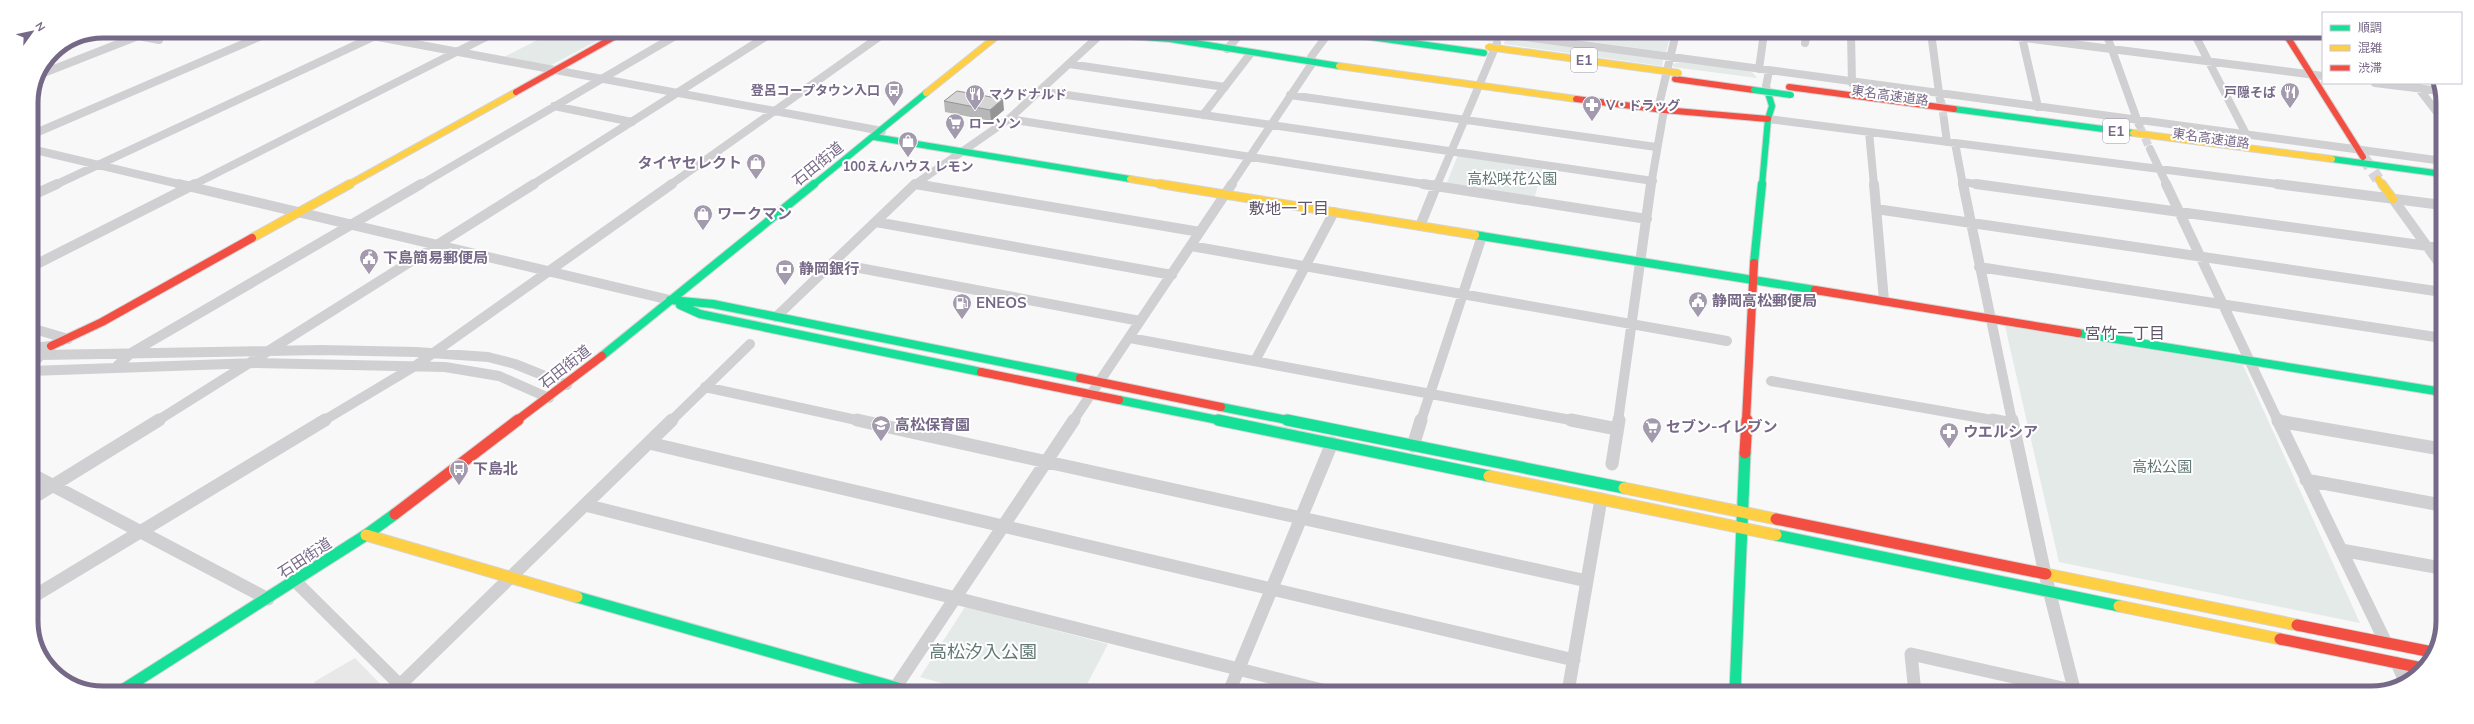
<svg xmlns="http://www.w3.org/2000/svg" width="2474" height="724" viewBox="0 0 2474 724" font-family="Mulish,'Noto Sans JP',sans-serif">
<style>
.built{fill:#e8e8e9}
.green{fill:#e4eae8}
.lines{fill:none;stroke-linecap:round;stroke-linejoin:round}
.street-tunnel{stroke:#d7d4db;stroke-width:8;stroke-dasharray:8 4;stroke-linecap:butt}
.secondary-tunnel{stroke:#d7d4db;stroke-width:12;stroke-dasharray:12 6;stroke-linecap:butt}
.fast-far2-casing{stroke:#d5d4d6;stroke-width:8}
.fast-far1-casing{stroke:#d5d4d6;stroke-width:10}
.fast-casing{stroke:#d5d4d6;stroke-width:13}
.slow-far2-casing{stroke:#d5d4d6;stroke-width:8}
.slow-far1-casing{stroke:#d5d4d6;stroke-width:10}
.slow-casing{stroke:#d5d4d6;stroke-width:13}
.jam-far2-casing{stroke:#d5d4d6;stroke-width:8}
.jam-far1-casing{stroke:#d5d4d6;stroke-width:10}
.jam-casing{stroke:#d5d4d6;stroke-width:13}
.street-far2{stroke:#d0cfd2;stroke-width:8}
.street-far1{stroke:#d0cfd2;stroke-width:10}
.street{stroke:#d0cfd2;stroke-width:13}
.fast-far2{stroke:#16e098;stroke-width:6}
.fast-far1{stroke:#16e098;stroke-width:8}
.fast{stroke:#16e098;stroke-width:11}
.slow-far2{stroke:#ffcf43;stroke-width:6}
.slow-far1{stroke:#ffcf43;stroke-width:8}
.slow{stroke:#ffcf43;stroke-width:11}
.jam-far2{stroke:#f24e42;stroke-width:6}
.jam-far1{stroke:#f24e42;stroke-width:8}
.jam{stroke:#f24e42;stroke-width:11}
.fast-bridge-casing{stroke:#d5d5d7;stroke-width:8;stroke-linecap:butt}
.slow-bridge-casing{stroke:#d5d5d7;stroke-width:8;stroke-linecap:butt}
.fast-bridge{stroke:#16e098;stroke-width:6}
.slow-bridge{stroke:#ffcf43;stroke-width:6}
.wall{fill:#b7b7b8}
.shaded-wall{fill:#959596}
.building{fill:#d5d5d6;stroke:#959596}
.labels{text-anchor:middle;stroke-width:4;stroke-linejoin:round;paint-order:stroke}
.far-poi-label{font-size:13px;font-weight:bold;fill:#766887;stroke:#fff;text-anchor:start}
.far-street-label{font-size:13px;fill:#766887;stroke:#fff}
.shield{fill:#fff;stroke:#9f95ab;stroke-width:1}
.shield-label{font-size:14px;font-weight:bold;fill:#766887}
.poi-label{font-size:15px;font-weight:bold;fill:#766887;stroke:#fff;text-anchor:start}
.street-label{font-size:15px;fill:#766887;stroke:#fff}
.park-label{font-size:15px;fill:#637975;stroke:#fff}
.neighbourhood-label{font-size:16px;fill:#60566c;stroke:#fff}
.near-park-label{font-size:18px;fill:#637975;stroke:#fff}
.rim{fill:none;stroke:#766887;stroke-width:5}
</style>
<rect width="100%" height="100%" fill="#f7f8f7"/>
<path class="built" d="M355 658 383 687 376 691H322L314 682Z"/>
<path class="green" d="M555 31 600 39 548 67 502 58Z
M1418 32H1462L1492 37 1495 39 1494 42Z
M1521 32 1671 33 1666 52Z
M1505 39 1658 58 1663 60 1662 66 1504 44Z
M1680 62 1745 70 1752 72 1757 78 1673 67V64Z
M1458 155 1543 168 1534 199 1446 185Z
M2005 326 2243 365 2360 623 2059 562Z
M965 607 1108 644 1083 692H973L920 677Z"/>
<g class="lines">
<path class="street-tunnel" d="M1941 100 1944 120
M2140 127 2150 149"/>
<path class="secondary-tunnel" d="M2363 157 2378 179"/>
<defs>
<path id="fast-far2" d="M1077 32 1170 39 1339 66
M1335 32 1484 53
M1954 109 2133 133
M874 137 1130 179
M2332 159 2443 174
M813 185 926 93
M1762 185 1768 119 1772 106 1769 96"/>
<path id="fast-far1" d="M1475 235 1815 290
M1754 263 1762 184
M670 300 713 304 1080 378
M680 305 700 314 981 372
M2078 333 2442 392
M602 356 814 184
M1119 400 1223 421
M1221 407 1292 421"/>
<path id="fast" d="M1218 420 1489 476
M1287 420 1624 488
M1776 535 2119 606
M577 597 908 691
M121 691 366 535 395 514
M1735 692 1745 453"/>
<path id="slow-far2" d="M1339 66 1576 99
M926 93 1002 32
M2133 133 2332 159
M1130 179 1166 185
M2378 179 2382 185
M348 185 516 92"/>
<path id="slow-far1" d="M1160 184 1475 235
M2382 184 2393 199
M252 238 350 184"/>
<path id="slow" d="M1489 476 1776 535
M1624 488 1776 519
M366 535 577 597
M2046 574 2297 625
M2119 606 2280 639"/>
<path id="jam-far2" d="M2285 33 2363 157
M1675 79 1754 90
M1789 87 1954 109
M516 92 623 32
M1576 99 1664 110 1768 119"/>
<path id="jam-far1" d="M1815 290 2078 333
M51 346 102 322 252 238
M981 372 1119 400
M1080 378 1221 407
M516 421 602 356
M1746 421 1754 263"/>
<path id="jam" d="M1745 453 1747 420
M395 514 518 420
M1776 519 2046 574
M2297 625 2432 652
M2280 639 2422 668"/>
</defs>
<use href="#fast-far2" class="fast-far2-casing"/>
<use href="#fast-far1" class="fast-far1-casing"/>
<use href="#fast" class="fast-casing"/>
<use href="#slow-far2" class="slow-far2-casing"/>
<use href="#slow-far1" class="slow-far1-casing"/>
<use href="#slow" class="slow-casing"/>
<use href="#jam-far2" class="jam-far2-casing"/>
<use href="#jam-far1" class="jam-far1-casing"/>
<use href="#jam" class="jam-casing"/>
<path class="street-far2" d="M346 31 882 131
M1487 32 2443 161
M1851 33 1852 83
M1931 33 1940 100
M1986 33 2323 76
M2021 33 2038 107
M2106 33 2139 125
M2194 33 2246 134
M138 36 159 40
M1805 43 1807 33
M1227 49 1242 32
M1069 64 1225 87
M1759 69 1764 33
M1769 71 1766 86 1769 96
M36 76 151 31
M2375 83 2440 91
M2416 85 2443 120
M1040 91 1653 181
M1290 95 1656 147
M554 106 632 122
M1658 109 1676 33
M1203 115 1251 53
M1009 119 1430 185
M1768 119 2285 185
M1944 120 1947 142
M1869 132 1874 185
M31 135 273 31
M1955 143 1963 185
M31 149 183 185
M2150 149 2167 185
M1962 182 1983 185
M915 184 920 185
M55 185 375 36
M193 185 498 31
M420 185 682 32
M532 185 773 32
M670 185 886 32
M914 185 1009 119 1100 35
M1231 185 1313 62 1311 57 1325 38
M1437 185 1497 43
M1651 185 1664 110"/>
<path class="street-far1" d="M179 184 670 300
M915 184 1200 232
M1423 184 1647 219
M1874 184 1884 301
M1963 184 2012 421
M1976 184 2442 248
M2166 184 2278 421
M2277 184 2442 205
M31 196 57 184
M2393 199 2442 267
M1876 209 2442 292
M876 222 1172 275
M1420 226 1437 184
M1191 246 1727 341
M833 263 1140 321
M31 267 195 184
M1979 267 2442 338
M776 317 915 184
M31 328 68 339
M1130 338 1576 421
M31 348 51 346
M41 355 321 350 416 352 488 357 515 364 567 385
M1255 361 1334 212
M31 365 46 350
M115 368 131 353 421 184
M31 371 256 363 445 367 499 376 549 398
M1771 381 1998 421
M705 387 861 421
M157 421 534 184
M323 421 415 366 672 184
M671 421 750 344
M1073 421 1232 184
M1421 421 1482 236
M1618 421 1651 184
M2278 421H2280"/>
<path class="street" d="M857 420 1587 581
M1571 420 1617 429
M1993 420 2013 424
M2012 420 2045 574 2075 693
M2278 420 2386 643
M2278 421 2441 449
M649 443 1574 660
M1413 446 1421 420
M1612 464 1619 420
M31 474 268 599
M2306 480 2441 505
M31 499 159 420
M585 505 1330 692
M2341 550 2441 568
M295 581 406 691
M31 598 325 420
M2397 663 2405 681
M391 691 400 685 672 420
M893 691 1074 420
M1229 692 1332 443
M1568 692 1601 499
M1915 693 1911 654 2080 692"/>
<use href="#fast-far2" class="fast-far2"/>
<use href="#fast-far1" class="fast-far1"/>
<use href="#fast" class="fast"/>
<use href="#slow-far2" class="slow-far2"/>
<use href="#slow-far1" class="slow-far1"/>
<use href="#slow" class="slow"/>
<use href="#jam-far2" class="jam-far2"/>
<use href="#jam-far1" class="jam-far1"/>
<use href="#jam" class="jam"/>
<defs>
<path id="fast-bridge" d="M1754 90 1791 95"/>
<path id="slow-bridge" d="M1488 47 1679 73"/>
</defs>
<use href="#fast-bridge" class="fast-bridge-casing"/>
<use href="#slow-bridge" class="slow-bridge-casing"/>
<use href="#fast-bridge" class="fast-bridge"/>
<use href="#slow-bridge" class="slow-bridge"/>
</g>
<path class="wall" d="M944 101 1004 110 991 121 945 112Z"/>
<path class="shaded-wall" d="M1003 99 1004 110 991 121 990 110Z"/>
<path class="building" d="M957 91 1003 99 990 110 944 101Z"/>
<defs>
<symbol id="bus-pin" viewBox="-11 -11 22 30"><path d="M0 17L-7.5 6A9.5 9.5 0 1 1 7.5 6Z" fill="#a39aae" stroke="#fff"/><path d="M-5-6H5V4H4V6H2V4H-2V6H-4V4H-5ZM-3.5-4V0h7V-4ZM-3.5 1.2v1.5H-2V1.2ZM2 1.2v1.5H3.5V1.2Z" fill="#fff"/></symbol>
<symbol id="restaurant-pin" viewBox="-11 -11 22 30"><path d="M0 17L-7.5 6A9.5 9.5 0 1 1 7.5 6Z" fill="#a39aae" stroke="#fff"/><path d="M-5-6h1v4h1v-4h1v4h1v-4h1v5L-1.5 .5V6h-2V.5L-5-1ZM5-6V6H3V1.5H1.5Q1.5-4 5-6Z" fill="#fff"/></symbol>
<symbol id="pharmacy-pin" viewBox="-11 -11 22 30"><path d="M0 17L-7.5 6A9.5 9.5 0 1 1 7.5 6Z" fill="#a39aae" stroke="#fff"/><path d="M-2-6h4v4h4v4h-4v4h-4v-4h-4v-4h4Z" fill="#fff"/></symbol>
<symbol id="supermarket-pin" viewBox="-11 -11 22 30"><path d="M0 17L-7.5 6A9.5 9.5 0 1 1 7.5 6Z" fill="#a39aae" stroke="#fff"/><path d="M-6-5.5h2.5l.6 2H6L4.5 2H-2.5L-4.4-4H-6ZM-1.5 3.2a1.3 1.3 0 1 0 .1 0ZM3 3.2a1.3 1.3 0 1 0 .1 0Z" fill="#fff"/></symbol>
<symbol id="shop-pin" viewBox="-11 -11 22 30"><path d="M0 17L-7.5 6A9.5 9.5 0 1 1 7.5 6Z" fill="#a39aae" stroke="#fff"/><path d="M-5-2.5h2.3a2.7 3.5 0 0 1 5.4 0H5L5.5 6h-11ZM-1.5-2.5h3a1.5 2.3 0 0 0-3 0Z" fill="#fff"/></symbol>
<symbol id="civic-pin" viewBox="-11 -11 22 30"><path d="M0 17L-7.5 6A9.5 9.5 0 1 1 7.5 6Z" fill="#a39aae" stroke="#fff"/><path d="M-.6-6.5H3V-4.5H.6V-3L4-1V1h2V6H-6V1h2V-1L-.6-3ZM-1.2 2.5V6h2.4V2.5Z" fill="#fff"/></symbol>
<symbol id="bank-pin" viewBox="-11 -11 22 30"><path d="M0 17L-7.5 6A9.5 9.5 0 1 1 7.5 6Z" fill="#a39aae" stroke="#fff"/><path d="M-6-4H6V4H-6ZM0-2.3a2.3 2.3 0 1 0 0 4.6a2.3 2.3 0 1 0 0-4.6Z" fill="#fff"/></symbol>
<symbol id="fuel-pin" viewBox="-11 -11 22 30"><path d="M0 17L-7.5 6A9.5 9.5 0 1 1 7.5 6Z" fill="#a39aae" stroke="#fff"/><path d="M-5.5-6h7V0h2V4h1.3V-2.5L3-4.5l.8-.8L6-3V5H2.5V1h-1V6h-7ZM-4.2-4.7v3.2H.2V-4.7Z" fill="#fff"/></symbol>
<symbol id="school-pin" viewBox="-11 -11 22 30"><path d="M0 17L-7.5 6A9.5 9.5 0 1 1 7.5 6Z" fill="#a39aae" stroke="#fff"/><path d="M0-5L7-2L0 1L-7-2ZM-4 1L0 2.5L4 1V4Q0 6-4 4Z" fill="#fff"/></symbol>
</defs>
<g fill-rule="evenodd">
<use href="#bus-pin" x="883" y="79" width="22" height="30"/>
<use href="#restaurant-pin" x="2279" y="81" width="22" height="30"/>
<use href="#restaurant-pin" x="964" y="83" width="22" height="30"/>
<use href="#pharmacy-pin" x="1581" y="94" width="22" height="30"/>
<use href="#supermarket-pin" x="944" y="112" width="22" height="30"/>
<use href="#shop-pin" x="897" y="130" width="22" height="30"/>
<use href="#shop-pin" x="745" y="152" width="22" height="30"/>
<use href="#shop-pin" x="692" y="203" width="22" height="30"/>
<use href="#civic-pin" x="358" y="247" width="22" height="30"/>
<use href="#bank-pin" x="774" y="258" width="22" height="30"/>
<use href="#civic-pin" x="1687" y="290" width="22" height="30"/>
<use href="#fuel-pin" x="951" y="292" width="22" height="30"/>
<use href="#school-pin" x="870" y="414" width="22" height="30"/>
<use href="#supermarket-pin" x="1641" y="416" width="22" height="30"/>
<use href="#pharmacy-pin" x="1938" y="421" width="22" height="30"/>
<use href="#bus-pin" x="448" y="458" width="22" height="30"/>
</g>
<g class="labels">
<g class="far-poi-label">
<text x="880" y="95" text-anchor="end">登呂コープタウン入口</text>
<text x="2276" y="97" text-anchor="end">戸隠そば</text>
<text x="989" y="99">マクドナルド</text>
<text x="1606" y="110">V・ドラッグ</text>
<text x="969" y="128">ローソン</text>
<text x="908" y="171" text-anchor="middle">100えんハウス レモン</text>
</g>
<g class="far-street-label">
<text transform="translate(1890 95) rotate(8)" y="5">東名高速道路</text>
<text transform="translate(2211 138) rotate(8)" y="5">東名高速道路</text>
</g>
<g class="shield">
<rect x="1571" y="48" width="26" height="24" rx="3"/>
<rect x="2103" y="119" width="26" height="24" rx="3"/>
</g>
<g class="shield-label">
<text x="1584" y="65">E1</text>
<text x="2116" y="136">E1</text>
</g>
<g class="poi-label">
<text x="742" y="168" text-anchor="end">タイヤセレクト</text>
<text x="717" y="219">ワークマン</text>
<text x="383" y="263">下島簡易郵便局</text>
<text x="799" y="274">静岡銀行</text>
<text x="1712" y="306">静岡高松郵便局</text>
<text x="976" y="308">ENEOS</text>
<text x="895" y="430">高松保育園</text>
<text x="1666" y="432">セブン-イレブン</text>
<text x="1963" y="437">ウエルシア</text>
<text x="473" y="474">下島北</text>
</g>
<g class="street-label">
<text transform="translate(818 164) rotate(-39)" y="5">石田街道</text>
<text transform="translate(565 367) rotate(-38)" y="5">石田街道</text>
<text transform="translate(305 558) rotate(-33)" y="5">石田街道</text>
</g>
<g class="park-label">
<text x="1512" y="184">高松咲花公園</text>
<text x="2162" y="472">高松公園</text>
</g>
<g class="neighbourhood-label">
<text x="1289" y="214">敷地一丁目</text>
<text x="2125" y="339">宮竹一丁目</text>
</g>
<g class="near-park-label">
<text x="983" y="658">高松汐入公園</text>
</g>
</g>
<path d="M0 0H2474V724H0ZM103 38H2371A65 65 0 0 1 2436 103V621A65 65 0 0 1 2371 686H103A65 65 0 0 1 38 621V103A65 65 0 0 1 103 38Z" fill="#fff" fill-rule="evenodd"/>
<path class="rim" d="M103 38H2371A65 65 0 0 1 2436 103V621A65 65 0 0 1 2371 686H103A65 65 0 0 1 38 621V103A65 65 0 0 1 103 38Z"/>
<rect x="2322" y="12" width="140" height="72" fill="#ffffff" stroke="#c8c3cf"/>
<rect x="2330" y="25" width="20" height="6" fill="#16e098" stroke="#c8c3cf"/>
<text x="2358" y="32" font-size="12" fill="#766887">順調</text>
<rect x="2330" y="45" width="20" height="6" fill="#ffcf43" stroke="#c8c3cf"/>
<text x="2358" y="52" font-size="12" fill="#766887">混雑</text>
<rect x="2330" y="65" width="20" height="6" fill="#f24e42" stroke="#c8c3cf"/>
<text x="2358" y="72" font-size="12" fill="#766887">渋滞</text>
<g transform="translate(32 32) rotate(57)" stroke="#ffffff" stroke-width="3" paint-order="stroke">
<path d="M0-3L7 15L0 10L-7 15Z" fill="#766887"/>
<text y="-6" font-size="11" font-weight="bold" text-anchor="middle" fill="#766887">N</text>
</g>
</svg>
